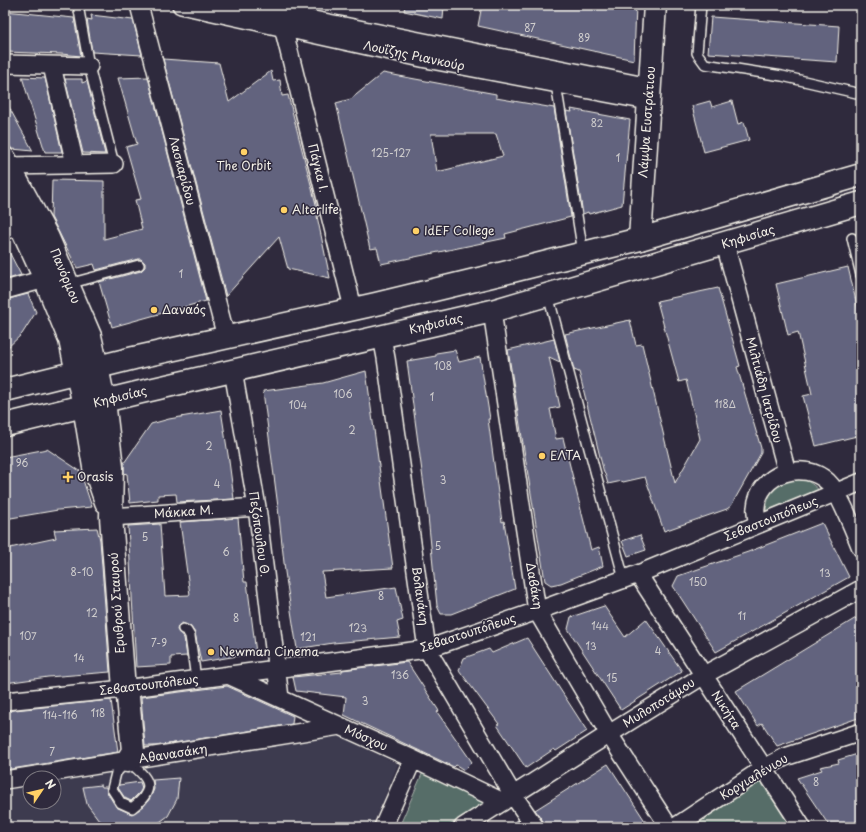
<svg xmlns="http://www.w3.org/2000/svg" width="866" height="832" viewBox="0 0 866 832" font-family="'Playpen Sans',sans-serif">
<style>
.built{fill:#3e3b50}
.green{fill:#576d68;stroke:#a6afa8}
.building{fill:#62647e;stroke:#f4f1e8;fill-rule:evenodd}
.lines{fill:none;stroke-linecap:round;stroke-linejoin:round}
.lane-casing{stroke:#f4f1e8;stroke-width:12}
.street-casing{stroke:#f4f1e8;stroke-width:20}
.secondary-casing{stroke:#f4f1e8;stroke-width:25}
.primary-casing{stroke:#f4f1e8;stroke-width:25}
.lane{stroke:#2f2a3d;stroke-width:9}
.street{stroke:#2f2a3d;stroke-width:17}
.secondary{stroke:#2f2a3d;stroke-width:22}
.primary{stroke:#2f2a3d;stroke-width:22}
.poi-dot{fill:#ffd166;stroke:#2f2a3d;stroke-width:1.5}
.labels{text-anchor:middle;stroke-width:3;stroke-linejoin:round;paint-order:stroke}
.number-label{font-size:10px;fill:#d0cece}
.street-label{font-size:12px;fill:#f4f1e8;stroke:#2f2a3d}
.poi-label{font-size:12px;fill:#f4f1e8;stroke:#2f2a3d;text-anchor:start}
</style>
<rect width="100%" height="100%" fill="#2f2a3d"/>
<filter id="ink" filterUnits="userSpaceOnUse"><feTurbulence type="fractalNoise" baseFrequency=".025" numOctaves="2"/><feDisplacementMap in="SourceGraphic" scale="8" xChannelSelector="R" yChannelSelector="G"/><feConvolveMatrix kernelMatrix="1 2 1 2 8 2 1 2 1" color-interpolation-filters="sRGB"/></filter>
<g filter="url(#ink)">
<path class="built" d="M332 733 398 764 372 827H5V785L30 782V802H54V779Z"/>
<path class="green" d="M789 479C804 478 808 480 819 490L766 511C768 493 773 486 789 479Z
M423 772 486 801 447 827H399Z
M759 779 791 827H687Z"/>
<path class="building" d="M405 5H444L443 19 404 11Z
M482 5H636L634 60 478 26Z
M5 11 74 18 81 56 61 54 5 52Z
M91 15 133 20 142 55 92 52 87 19 92 20Z
M711 17 839 26 837 62 708 53Z
M163 59 219 63 229 102 271 71 273 81 280 80 282 96 288 95 319 216H317L330 278 288 269 279 237 226 296Z
M383 73 496 94V98L554 108 571 217 505 234 506 238 381 264 377 248 370 249 336 103 351 99ZM431 134H496L503 156 437 172Z
M22 77 45 78 62 152H45Z
M148 77 206 301 112 327 99 282 141 271 145 267V263L141 259H138L96 270 94 264 77 268 51 217 52 180 104 181V239L142 229 135 200 141 199 126 147 137 144 118 78Z
M65 79H82V83L87 81 105 154 83 153Z
M5 100 33 151 12 149 5 140Z
M710 101 712 107 732 101 738 124 744 122 749 140 704 152 692 106Z
M571 109 630 120 622 205 589 214 588 212 583 214 566 111 572 112Z
M5 244 21 275 5 280Z
M848 267 859 314H861V435L816 446 803 396 812 394 798 332 788 335 776 284Z
M718 288 740 366 737 367 761 448V453L731 506 727 509 664 531 645 477 623 482 622 481 608 484 605 474 604 473 579 372 574 370 565 334 630 320 636 345 642 344 675 483 700 439 686 380 679 382 657 301Z
M28 294 36 312 22 334 5 350V300Z
M554 339 560 362 549 357 560 407 550 409 556 439 563 438 591 550 599 547 603 566 561 583 551 585 545 581 508 350Z
M455 350 459 362 480 357 490 419H488L502 522 504 521 515 589 451 614H441L437 606 428 516 407 361 436 356V353Z
M366 371 393 568 322 572 326 597 396 587 403 620 397 622 400 637 333 643 297 649 285 572 278 507 263 391 323 383Z
M221 410 229 461 234 499 177 502 176 494 158 495V500L130 503 127 474 124 473V463L151 424 169 419Z
M47 449 80 471 92 507 58 510 5 519V457Z
M238 518 244 582H247L256 653 201 662 195 633 190 626 182 623 178 626 177 630 184 638 187 656 171 657V665L136 667 128 526 160 524 165 596 190 595 180 522Z
M822 523 849 577 716 652 673 586 678 576 748 552Z
M97 528 100 540 110 672 48 677 5 683V549L56 538 54 530Z
M640 535 646 550 628 556 622 541Z
M604 606 625 637 646 619 682 671 621 710 568 629 571 617Z
M861 615V717L777 746 762 723 758 726 736 691Z
M527 638 587 731 556 751 554 749 526 768 497 725 499 724 459 670 464 658 489 649 492 653Z
M407 662 439 711 437 712 472 762 464 770 456 765 454 767 344 715 346 697 296 691 293 677 342 672V670Z
M227 686 293 716 292 724 156 746H145L141 697Z
M111 700 118 752 5 770V711Z
M861 753V825L855 827H830L797 778 822 770 820 767 839 763 838 760Z
M608 764 649 827H545L543 821 535 810Z
M179 778 177 799 168 816 153 827H111L99 820 87 804 83 787 101 785 102 787H106L107 792 116 807 132 814 144 806 150 798 154 789 153 780Z
M140 782 142 788 140 792 131 801 125 798 118 788 119 785Z
M518 820 523 827H508Z"/>
<g class="lines">
<defs>
<path id="lane" d="M78 5 89 66 114 164
M701 5 697 53 705 64 782 76 861 94
M556 84 583 253
M852 238 861 275
M68 284 139 265
M548 295 624 579
M183 629 187 631 190 636 196 679
M127 761C149 777 158 789 132 808L121 803 112 789 116 773Z"/>
<path id="street" d="M139 5 226 337
M181 5 426 59 648 101
M238 5 650 87
M283 27 353 308
M5 64 89 66
M52 66 75 164
M9 166 114 164
M5 230 11 229 19 222
M725 244 787 472
M5 290 45 279
M492 311 537 611 609 734 669 827
M382 337 386 358 427 649 513 795 535 827
M233 371 257 507 280 698
M111 517 257 507
M758 524C757 519 755 513 756 508 758 473 804 459 828 482 840 493 854 531 861 548
M638 574 802 827
M228 675 413 759 503 802
M5 701 124 689 427 649 537 611 638 574 861 482
M5 780 340 726
M383 827 413 759
M463 827 609 734 704 675 861 589
M675 827 764 768 785 757 861 732"/>
<path id="secondary" d="M5 159 48 238 90 336 97 367 104 401 112 467 111 517 124 689 128 697 133 751 127 761
M5 198 19 222 45 279 70 340 84 406 94 467 106 502
M640 239 655 5"/>
<path id="primary" d="M5 390 134 358 376 304 508 272 640 239 861 175
M5 425 141 392 492 311 861 203"/>
</defs>
<use href="#lane" class="lane-casing"/>
<use href="#street" class="street-casing"/>
<use href="#secondary" class="secondary-casing"/>
<use href="#primary" class="primary-casing"/>
<use href="#lane" class="lane"/>
<use href="#street" class="street"/>
<use href="#secondary" class="secondary"/>
<use href="#primary" class="primary"/>
</g>
</g>
<g class="poi-dot">
<circle cx="244" cy="152" r="4"/>
<circle cx="284" cy="210" r="4"/>
<circle cx="416" cy="231" r="4"/>
<circle cx="154" cy="310" r="4"/>
<circle cx="542" cy="456" r="4"/>
<path d="M66 471h4v4h4v4h-4v4h-4v-4h-4v-4h4z"/>
<circle cx="211" cy="652" r="4"/>
</g>
<g class="labels">
<g class="number-label">
<text x="530" y="32">87</text>
<text x="584" y="42">89</text>
<text x="597" y="127">82</text>
<text x="391" y="157">125-127</text>
<text x="618" y="162">1</text>
<text x="181" y="278">1</text>
<text x="443" y="370">108</text>
<text x="343" y="398">106</text>
<text x="432" y="401">1</text>
<text x="725" y="408">118Δ</text>
<text x="298" y="409">104</text>
<text x="352" y="434">2</text>
<text x="209" y="450">2</text>
<text x="22" y="467">96</text>
<text x="443" y="484">3</text>
<text x="217" y="488">4</text>
<text x="145" y="541">5</text>
<text x="438" y="550">5</text>
<text x="226" y="556">6</text>
<text x="82" y="576">8-10</text>
<text x="825" y="577">13</text>
<text x="698" y="586">150</text>
<text x="381" y="600">8</text>
<text x="92" y="617">12</text>
<text x="742" y="620">11</text>
<text x="236" y="622">8</text>
<text x="600" y="630">144</text>
<text x="358" y="632">123</text>
<text x="28" y="640">107</text>
<text x="308" y="641">121</text>
<text x="159" y="647">7-9</text>
<text x="591" y="650">13</text>
<text x="658" y="655">4</text>
<text x="79" y="662">14</text>
<text x="400" y="679">136</text>
<text x="612" y="682">15</text>
<text x="365" y="705">3</text>
<text x="98" y="717">118</text>
<text x="60" y="719">114-116</text>
<text x="52" y="756">7</text>
<text x="816" y="786">8</text>
</g>
<g class="street-label">
<text transform="translate(414 56) rotate(12)" y="4">Λουΐζης Ριανκούρ</text>
<text transform="translate(647 122) rotate(-86)" y="4">Λάμψα Ευστράτιου</text>
<text transform="translate(318 168) rotate(76)" y="4">Πάγκα Ι.</text>
<text transform="translate(182 171) rotate(75)" y="4">Λασκαρίδου</text>
<text transform="translate(748 237) rotate(-17)" y="4">Κηφισίας</text>
<text transform="translate(65 276) rotate(67)" y="4">Πανόρμου</text>
<text transform="translate(436 324) rotate(-13)" y="4">Κηφισίας</text>
<text transform="translate(764 390) rotate(75)" y="4">Μιλτιάδη Ιατρίδου</text>
<text transform="translate(120 397) rotate(-14)" y="4">Κηφισίας</text>
<text transform="translate(184 512) rotate(-4)" y="4">Μάκκα Μ.</text>
<text transform="translate(771 519) rotate(-22)" y="4">Σεβαστουπόλεως</text>
<text transform="translate(259 534) rotate(82)" y="4">Πεζόπουλου Θ.</text>
<text transform="translate(534 586) rotate(80)" y="4">Δαβάκη</text>
<text transform="translate(420 596) rotate(82)" y="4">Βολανάκη</text>
<text transform="translate(117 603) rotate(-94)" y="4">Ερυθρού Σταυρού</text>
<text transform="translate(468 633) rotate(-18)" y="4">Σεβαστουπόλεως</text>
<text transform="translate(149 685) rotate(-7)" y="4">Σεβαστουπόλεως</text>
<text transform="translate(659 703) rotate(-32)" y="4">Μυλοποτάμου</text>
<text transform="translate(726 710) rotate(57)" y="4">Νικήτα</text>
<text transform="translate(366 738) rotate(24)" y="4">Μόσχου</text>
<text transform="translate(173 754) rotate(-9)" y="4">Αθανασάκη</text>
<text transform="translate(754 777) rotate(-31)" y="4">Κοργιαλένιου</text>
</g>
<g class="poi-label">
<text x="244" y="170" text-anchor="middle">The Orbit</text>
<text x="292" y="214">Alterlife</text>
<text x="424" y="235">IdEF College</text>
<text x="162" y="314">Δαναός</text>
<text x="550" y="460">ΕΛΤΑ</text>
<text x="77" y="481">Orasis</text>
<text x="219" y="656">Newman Cinema</text>
</g>
</g>
<rect width="866" height="832" fill="none" stroke="#2f2a3d" stroke-width="20"/>
<rect x="10" y="10" width="846" height="812" fill="none" stroke="#f4f1e8" stroke-width="1.5" filter="url(#ink)"/>
<g transform="translate(42 790) rotate(55)"><circle r="19" fill="#2f2a3d" stroke="#7e7a81"/>
<path d="M0-3L7 15L0 10L-7 15Z" fill="#ffd166"/>
<text y="-6" font-size="11" font-weight="bold" text-anchor="middle" fill="#f4f1e8">N</text>
</g>
</svg>
